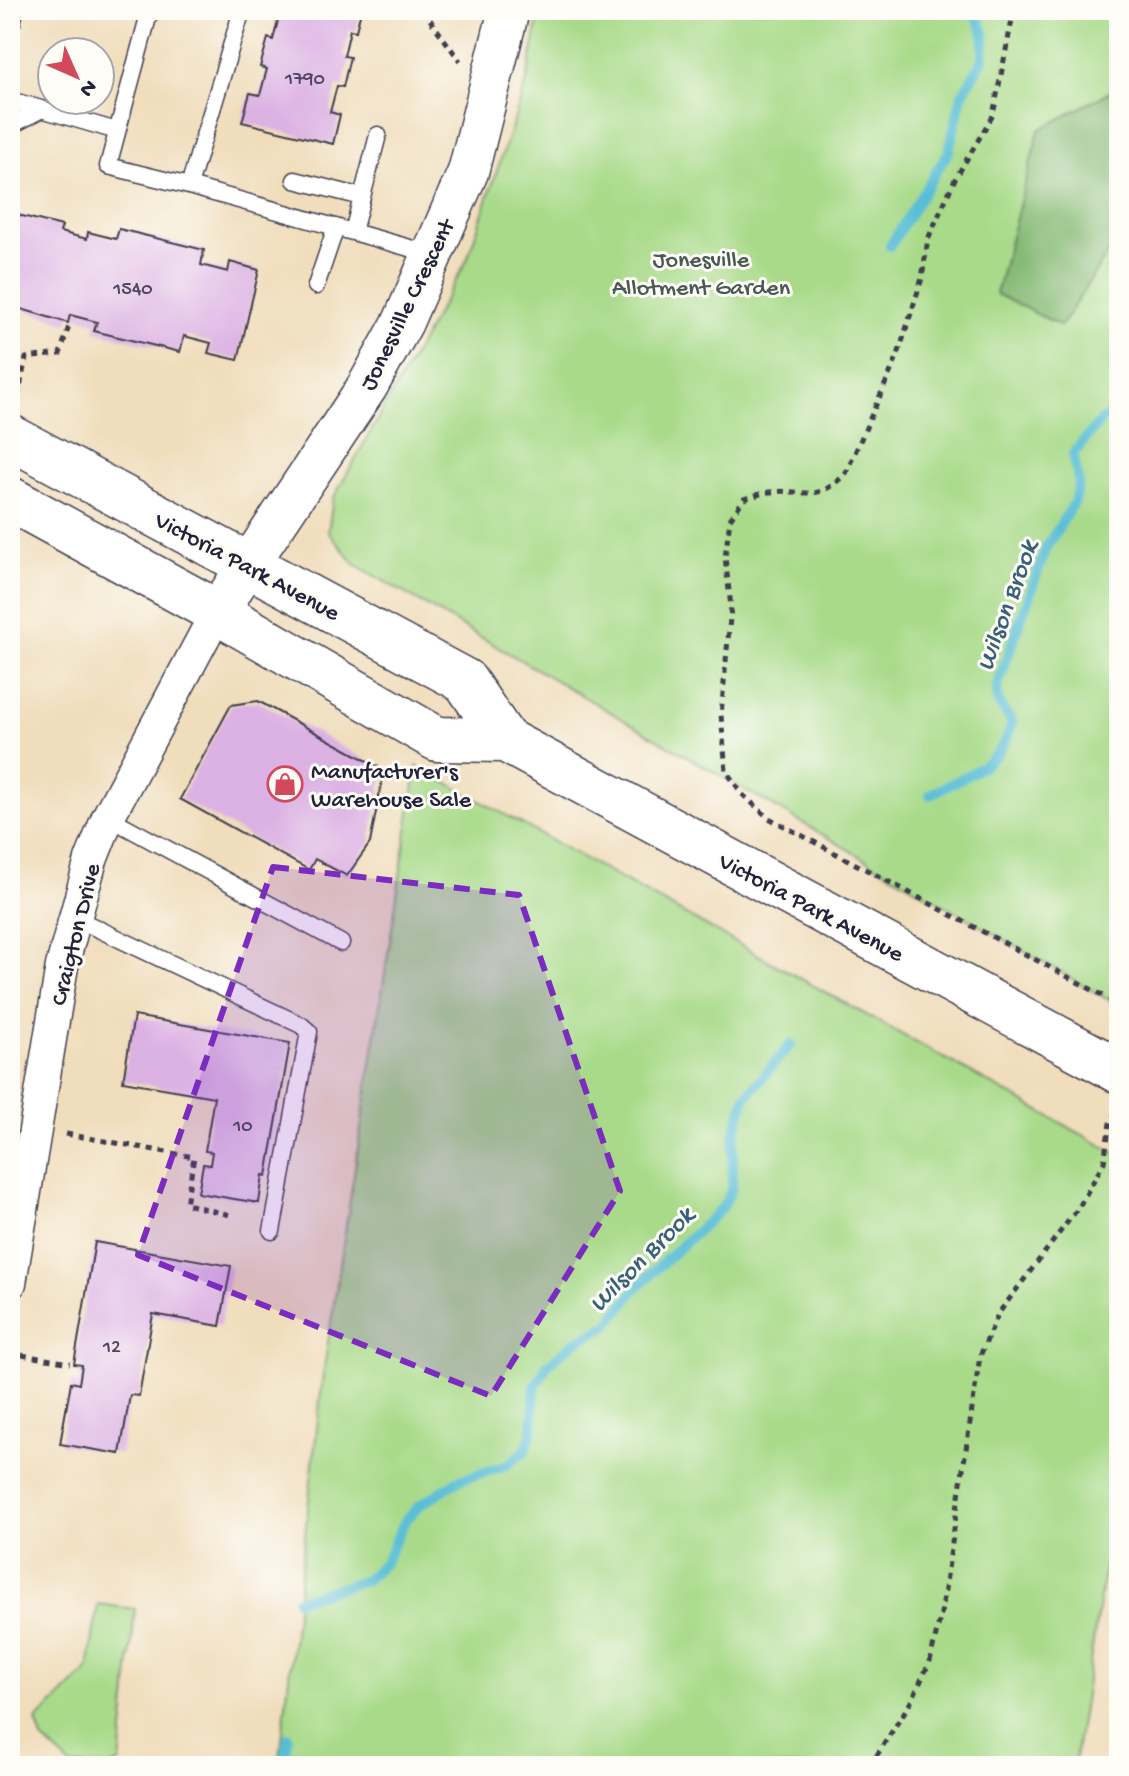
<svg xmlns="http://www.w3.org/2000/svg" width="1129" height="1776" viewBox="0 0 1129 1776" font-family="'Gochi Hand',sans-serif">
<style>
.green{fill:#a8da89;stroke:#657e62;stroke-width:2}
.forest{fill:#86ba75;stroke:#546e58;stroke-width:2}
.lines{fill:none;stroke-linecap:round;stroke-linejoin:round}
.stream{stroke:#58bed6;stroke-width:10}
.building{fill:#dcb1e3}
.service-casing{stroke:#413e4e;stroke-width:19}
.minor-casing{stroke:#413e4e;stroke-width:35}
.tertiary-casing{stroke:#413e4e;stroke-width:43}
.secondary-casing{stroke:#413e4e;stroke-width:47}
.path{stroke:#413e4e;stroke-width:5;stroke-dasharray:6 6;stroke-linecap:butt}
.service{stroke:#fff;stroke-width:16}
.minor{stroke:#fff;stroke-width:32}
.tertiary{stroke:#fff;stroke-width:40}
.secondary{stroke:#fff;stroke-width:44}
.marked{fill:#7b2cbf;fill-opacity:0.2;stroke:#7b2cbf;stroke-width:6;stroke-dasharray:16 10;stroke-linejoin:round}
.labels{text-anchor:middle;stroke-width:6;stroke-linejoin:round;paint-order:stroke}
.number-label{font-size:20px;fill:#504665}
.park-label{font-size:24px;fill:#4a5952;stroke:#fdfcf7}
.street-label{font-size:24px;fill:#22223b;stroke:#fdfcf7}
.poi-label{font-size:24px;fill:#22223b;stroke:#fdfcf7;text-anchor:start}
.water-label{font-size:26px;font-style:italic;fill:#386079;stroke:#fdfcf7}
</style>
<rect width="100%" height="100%" fill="#fdfcf7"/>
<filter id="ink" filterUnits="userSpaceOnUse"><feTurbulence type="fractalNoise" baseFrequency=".0125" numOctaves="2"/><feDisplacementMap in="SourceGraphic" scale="16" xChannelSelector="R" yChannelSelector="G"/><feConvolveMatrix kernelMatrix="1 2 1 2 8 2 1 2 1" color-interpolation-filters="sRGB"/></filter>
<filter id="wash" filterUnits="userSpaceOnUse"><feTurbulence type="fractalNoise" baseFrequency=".006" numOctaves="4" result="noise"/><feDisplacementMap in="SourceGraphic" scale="32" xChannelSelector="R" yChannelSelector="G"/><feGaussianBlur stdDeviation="1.8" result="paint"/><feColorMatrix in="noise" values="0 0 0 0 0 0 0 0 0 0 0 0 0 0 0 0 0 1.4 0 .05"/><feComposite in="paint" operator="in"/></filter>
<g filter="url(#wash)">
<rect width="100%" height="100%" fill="#f0ddbb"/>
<path class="green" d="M540 10H1119V1006L356 565 328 532 333 499 467 260 527 81Z
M417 766 1119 1155V1473L1074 1766H279L323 1375Z
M98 1604 135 1609 120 1762 112 1766H71L42 1739 36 1721 88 1670Z"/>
<path class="forest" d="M1119 87V235L1061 326 996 294 1039 130Z"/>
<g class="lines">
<path class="stream" d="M890 246 949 151 962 95 983 59 984 33 974 10
M930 795C965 774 1003 767 1012 722L998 702 997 687 1047 546 1074 503 1079 483 1073 454 1102 419 1119 412
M297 1600 366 1580 385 1562 405 1521 420 1505 459 1480 505 1466 525 1451 532 1433 535 1387 547 1365 575 1342 607 1326 638 1286 723 1207 732 1188 734 1137 745 1098 791 1044
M285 1766 288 1737"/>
</g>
<g id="blocks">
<path class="building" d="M10 10H24L20 26 10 23Z
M275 10H361L356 31 350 30 344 56 350 57 343 87 337 86 330 112 340 115 333 144 242 122 250 93 260 95 267 69 260 67 268 38 273 40 280 13Z
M10 213 62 226 60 232 87 239 88 232 116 239 119 229 204 250 201 265 228 272 230 262 259 270 238 360 208 353 211 343 184 336 180 352 94 331 97 322 70 315 68 323 11 306Z
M258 701 384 770 370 843 347 876 315 859 309 870 180 799 231 705Z
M134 1016 290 1043 267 1176 263 1175 259 1203 198 1193 203 1164 210 1165 212 1152 205 1151 214 1097 123 1081Z
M95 1242 231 1266 220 1326 153 1314 139 1396 130 1395 120 1454 60 1444 71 1382 79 1384 82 1365 74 1364Z"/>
</g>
</g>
<g filter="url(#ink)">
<use href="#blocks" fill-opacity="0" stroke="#413e4e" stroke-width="2"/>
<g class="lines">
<defs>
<path id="service" d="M150 10 108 166 189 186
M242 10 189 186 431 254
M10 100 117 131
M10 126 42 109
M295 180 362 197 353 232
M362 197 378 135
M316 286 336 227
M108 817 341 943
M75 918 301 1025 309 1032 272 1231"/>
<path id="minor" d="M10 1283 62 966 91 860 108 817 217 612"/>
<path id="tertiary" d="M217 612 367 387 403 322 468 172 509 10"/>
<path id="secondary" d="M10 437 465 681 505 740
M10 499 217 612 437 739 505 740 1119 1071"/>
</defs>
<use href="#service" class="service-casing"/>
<use href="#minor" class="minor-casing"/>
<use href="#tertiary" class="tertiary-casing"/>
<use href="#secondary" class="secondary-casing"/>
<path class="path" d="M423 10 460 61
M1014 10 993 115 954 181 928 239 922 278 898 355 846 473C815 505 806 488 769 492 761 493 752 497 744 499L730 519 725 557 731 607 721 715 726 771 743 795 769 818 1119 1004
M18 397 26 358 60 354 70 323
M66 1134 194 1157 186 1204 230 1215
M10 1353 70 1363
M870 1766 912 1700 930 1661 942 1609 980 1356 998 1314 1079 1207 1104 1162 1110 1123 1118 1108"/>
<use href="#service" class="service"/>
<use href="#minor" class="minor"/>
<use href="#tertiary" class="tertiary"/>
<use href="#secondary" class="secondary"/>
</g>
</g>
<path class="marked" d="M273 867 519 895 620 1191 491 1396 138 1255Z"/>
<defs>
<symbol id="shop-ring" viewBox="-11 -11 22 22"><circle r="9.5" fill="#fdfcf7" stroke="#d1495b" stroke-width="1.5"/><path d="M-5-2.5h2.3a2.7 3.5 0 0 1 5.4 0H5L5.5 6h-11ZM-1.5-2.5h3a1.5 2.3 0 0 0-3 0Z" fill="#d1495b"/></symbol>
</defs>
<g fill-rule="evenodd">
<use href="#shop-ring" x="265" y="764" width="40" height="40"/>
</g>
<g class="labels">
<g class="number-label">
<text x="305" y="84">1790</text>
<text x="133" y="294">1540</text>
<text x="243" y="1131">10</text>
<text x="112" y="1352">12</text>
</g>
<g class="park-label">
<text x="701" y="266">Jonesville<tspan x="701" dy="28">Allotment Garden</tspan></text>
</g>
<g class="street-label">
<text transform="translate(406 304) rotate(-64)" y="8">Jonesville Crescent</text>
<text transform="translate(248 565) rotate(28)" y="8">Victoria Park Avenue</text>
<text transform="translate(812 906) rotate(28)" y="8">Victoria Park Avenue</text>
<text transform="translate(74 934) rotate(-76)" y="8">Craigton Drive</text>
</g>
<g class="poi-label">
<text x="311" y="778">Manufacturer's<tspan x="311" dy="28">Warehouse Sale</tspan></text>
</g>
<g class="water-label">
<text transform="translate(1005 605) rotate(-70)" y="9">Wilson Brook</text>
<text transform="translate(640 1258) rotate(-45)" y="9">Wilson Brook</text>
</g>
</g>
<rect width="1129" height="1776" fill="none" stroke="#fdfcf7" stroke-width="40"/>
<g transform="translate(76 76) rotate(135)"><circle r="38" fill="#fdfcf7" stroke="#a5a5ac" stroke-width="2"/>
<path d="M0-6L14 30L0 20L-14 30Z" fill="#d1495b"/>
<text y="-12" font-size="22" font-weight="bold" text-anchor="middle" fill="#22223b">N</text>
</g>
</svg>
